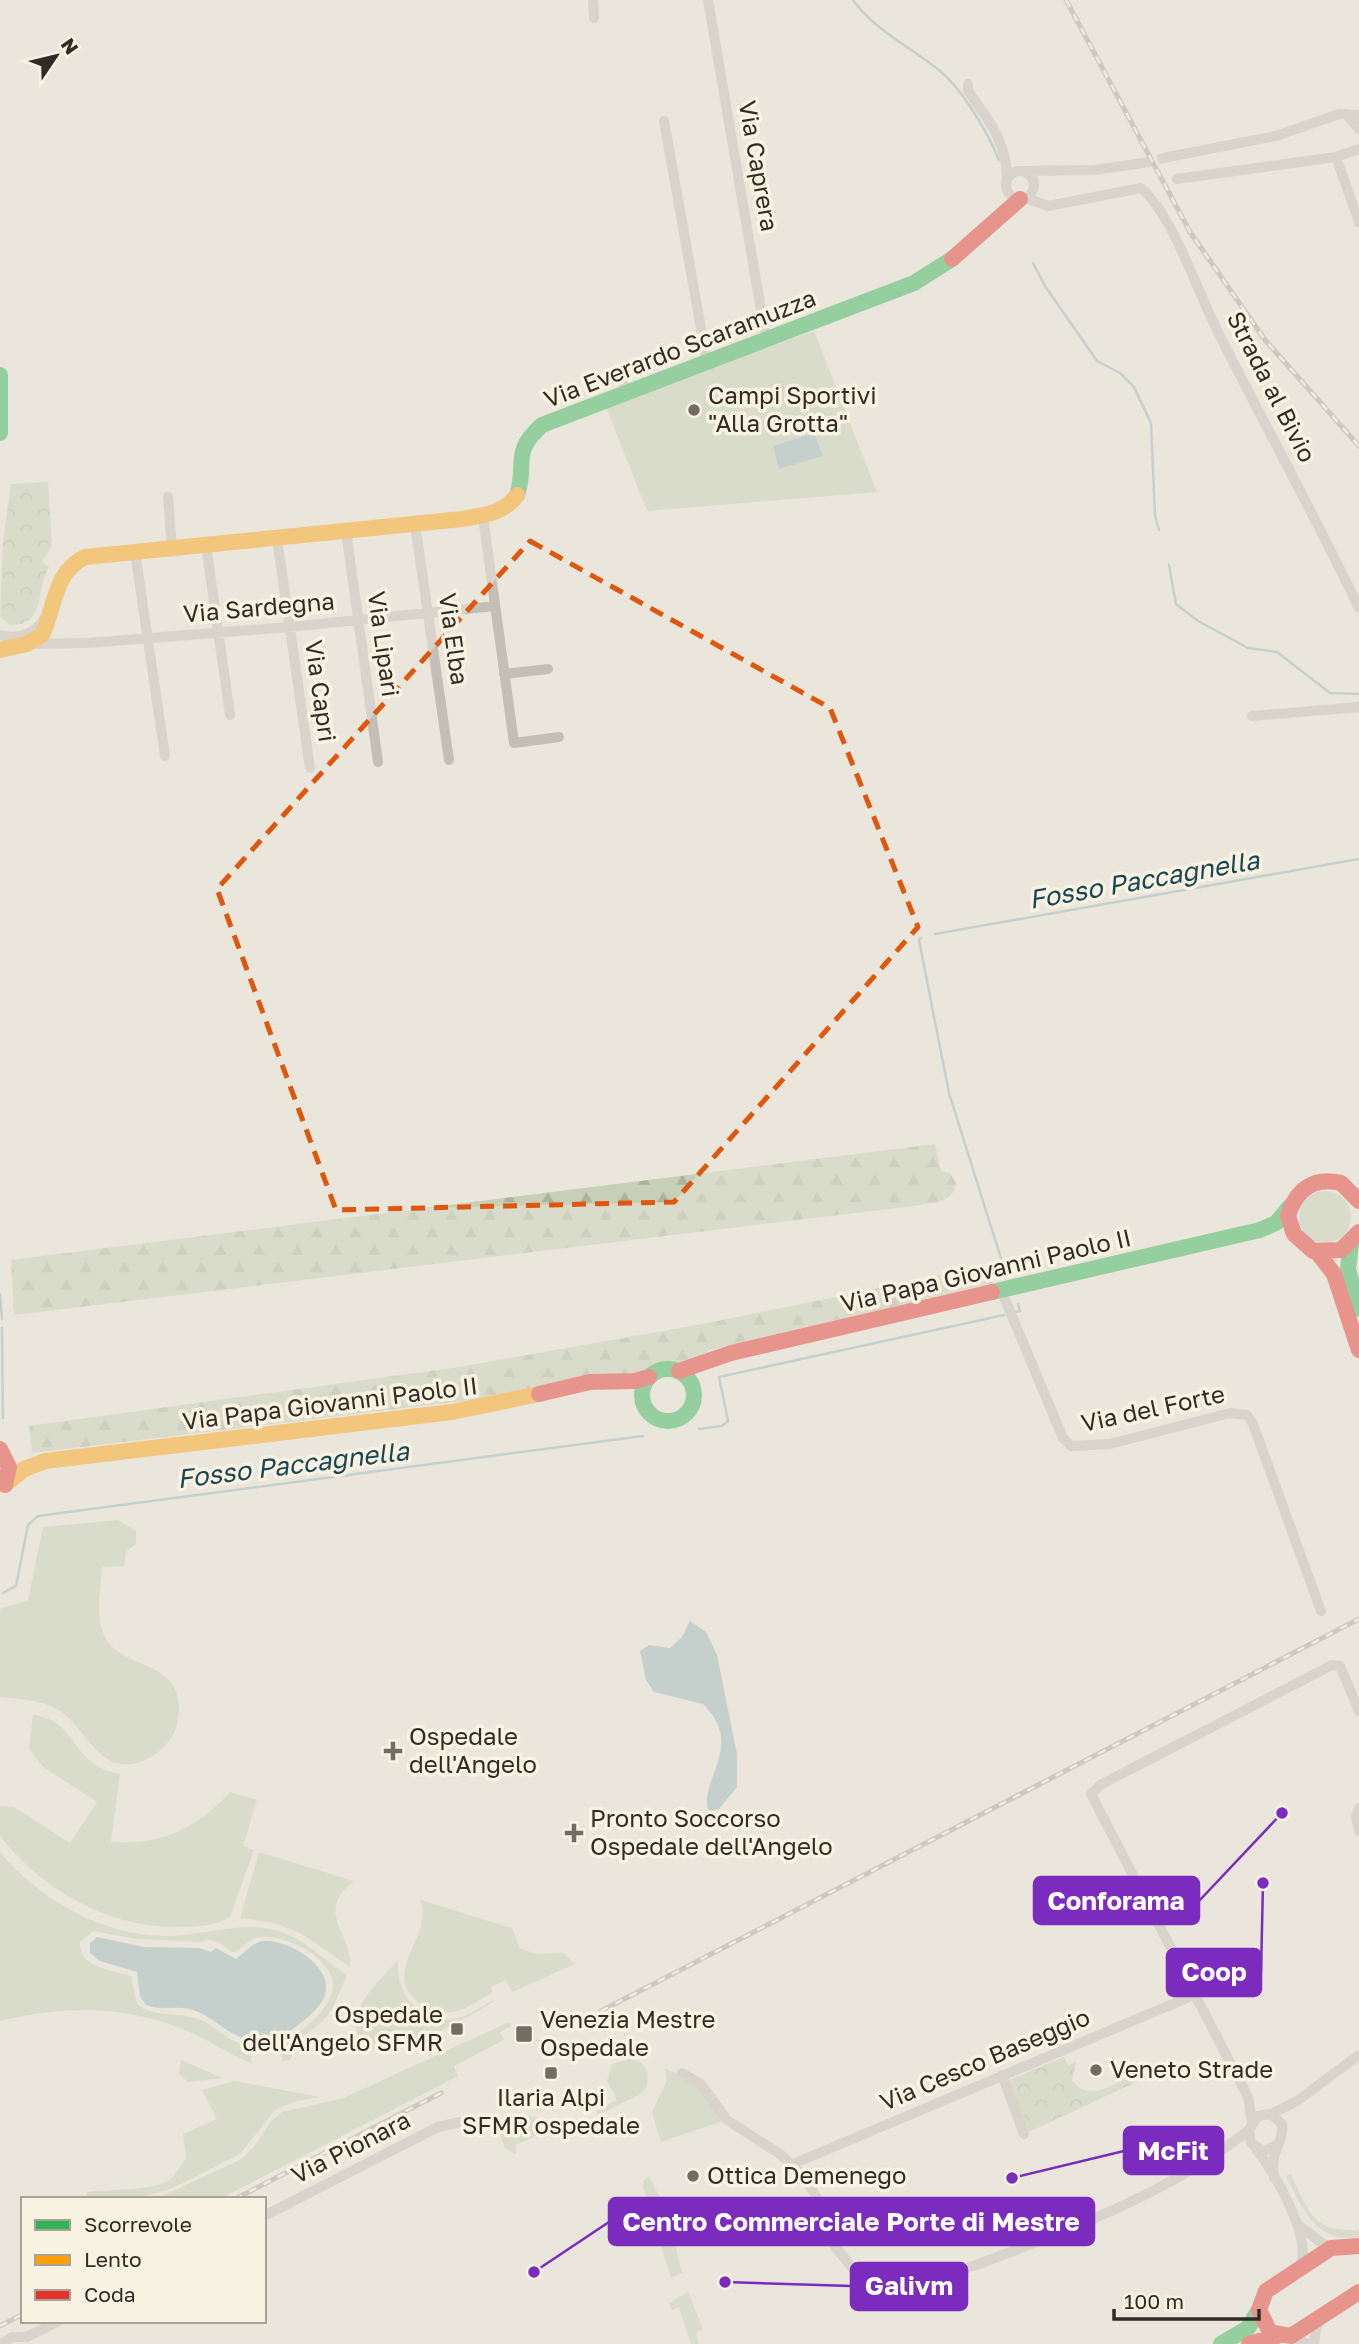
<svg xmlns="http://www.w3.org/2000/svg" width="1359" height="2344" viewBox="0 0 1359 2344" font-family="'Golos Text',sans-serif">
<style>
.grass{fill:#c7d0b6}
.forest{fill:url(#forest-firs)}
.park{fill:url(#park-crowns)}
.water{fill:#99b6bb}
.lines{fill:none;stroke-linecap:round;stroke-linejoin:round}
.stream{stroke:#99b6bb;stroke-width:2.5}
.street-tunnel{stroke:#c5c1b7;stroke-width:10;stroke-dasharray:10 5;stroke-linecap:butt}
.street{stroke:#c3beb6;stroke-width:10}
.fast{stroke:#30b455;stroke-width:16}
.slow{stroke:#ff9f0a;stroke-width:16}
.jam{stroke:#e5322d;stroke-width:16}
.rail-casing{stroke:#aaa6a0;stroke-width:5}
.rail{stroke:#f8f2e2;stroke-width:2.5;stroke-dasharray:8;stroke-linecap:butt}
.marked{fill:none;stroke:#df570d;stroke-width:5;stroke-dasharray:14 9;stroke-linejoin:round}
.poi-dot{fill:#726c65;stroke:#f8f2e2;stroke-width:2.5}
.labels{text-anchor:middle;stroke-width:7;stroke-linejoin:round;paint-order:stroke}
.street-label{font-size:24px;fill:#322b25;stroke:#f8f2e2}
.poi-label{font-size:24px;fill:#322b25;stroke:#f8f2e2;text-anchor:start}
.water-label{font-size:26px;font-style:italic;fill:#1b4553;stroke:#f8f2e2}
.leader{fill:none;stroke:#7b2cbf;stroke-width:2.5}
.callout-dot{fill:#7b2cbf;stroke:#f8f2e2;stroke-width:2.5}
.callout{fill:#7b2cbf;stroke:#7b2cbf;stroke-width:2.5}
.callout-label{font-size:26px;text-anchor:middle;font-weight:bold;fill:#fff}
</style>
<defs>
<pattern id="forest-firs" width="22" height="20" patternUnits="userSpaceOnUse" patternTransform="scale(1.75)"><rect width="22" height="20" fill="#c7d0b6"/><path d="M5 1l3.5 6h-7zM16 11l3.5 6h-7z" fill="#abb39c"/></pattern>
<pattern id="park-crowns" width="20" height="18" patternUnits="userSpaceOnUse" patternTransform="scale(1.75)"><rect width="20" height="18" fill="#c7d0b6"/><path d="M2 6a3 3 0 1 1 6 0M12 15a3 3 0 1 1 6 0" fill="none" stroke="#abb39c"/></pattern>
</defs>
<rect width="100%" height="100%" fill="#eae6dc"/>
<path class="grass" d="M814 331 877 492 647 511 605 405Z
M1299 1217a26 26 0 1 1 52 0a26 26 0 1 1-52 0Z
M118 1520 136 1531V1544L126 1552 124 1566 102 1567C101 1589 95 1615 104 1635 120 1672 188 1657 178 1719 176 1735 165 1749 151 1757 101 1785 88 1727 57 1709 40 1700 19 1699 0 1697V1609L28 1600 43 1527Z
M33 1714C42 1717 52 1719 59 1725 81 1746 83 1767 120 1774L111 1842C160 1846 198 1828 230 1792L257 1800 243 1846 254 1850 230 1917C217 1925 199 1927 183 1927 111 1929 44 1892 0 1836V1806L14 1807 70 1843 97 1802 42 1766 29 1749Z
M0 1852C43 1904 115 1943 184 1935 215 1932 245 1922 275 1930 305 1938 322 1959 347 1975L332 2009 323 2021 303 2037 290 2060 282 2061 281 2046C299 2032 321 2018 331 1996 346 1963 282 1930 256 1938 246 1941 242 1949 234 1953L220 1943 207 1939 202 1942 137 1939 93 1931 80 1942C78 1969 113 1969 131 1976L137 2004C156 2019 179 2011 201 2020 221 2029 225 2042 250 2046L251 2063C231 2056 214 2043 194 2034 131 2005 67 2005 0 2021Z
M259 1852 354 1881C313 1912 353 1934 350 1967L302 1934 274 1923 240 1918Z
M420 1900 512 1928 520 1948 535 1954 564 1953 575 1964 512 1992 506 1980 491 1987 493 1992C472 2005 449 2022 424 2006 374 1975 436 1937 420 1900Z
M398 1960C395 1995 421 2028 458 2018 472 2015 485 2002 496 2000 469 2017 408 2052 376 2050L360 2039C344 2010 380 1981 398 1960Z
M509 2022 511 2026 500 2032 504 2040 454 2066 458 2076 220 2199H155L240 2160 254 2147 272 2120 282 2112 344 2098Z
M630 2058 641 2062 648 2072 647 2087 639 2095 598 2115 596 2111 617 2100 607 2081 612 2064Z
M181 2060 223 2078 188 2082 179 2074Z
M665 2068 699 2085 724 2121 661 2142 652 2112 667 2080Z
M234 2081 320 2097 297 2101 275 2110 240 2154 173 2188 134 2199H83L88 2192C108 2189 156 2191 169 2180 176 2175 181 2165 186 2158L183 2134 217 2119 202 2090Z
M518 2112 535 2118 542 2133 516 2145V2154L505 2148 499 2133 505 2120Z
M1291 2174C1306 2205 1310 2230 1349 2230 1358 2230 1351 2234 1359 2228V2237C1316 2244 1302 2208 1286 2176Z
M649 2176 664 2205 657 2211 662 2226 671 2227 682 2273 671 2278 643 2187 644 2180Z
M688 2292 703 2329 696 2333 699 2344H691L679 2307 672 2310 669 2303Z"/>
<path class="forest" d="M935 1144 941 1171 950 1173 956 1183C954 1204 930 1203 913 1206L14 1315 11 1260Z
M972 1269 977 1282 992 1280 993 1283 713 1349 680 1366H662L647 1374 479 1399 32 1453 29 1426 459 1367 703 1324Z"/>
<path class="park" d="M48 482 52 546 42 562 49 567C35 591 47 626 9 625L0 616 3 541 11 484Z
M1064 2057 1068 2065 1076 2062 1072 2080C1088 2103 1112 2085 1131 2075L1134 2083 1029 2132 1007 2081Z"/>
<path class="water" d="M814 433 823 456 779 469 773 446Z
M690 1621 706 1632 717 1655 737 1754V1787L719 1809 709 1812C696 1783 747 1746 703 1704L654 1692 646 1680 640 1651 649 1645 670 1648 682 1637Z
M97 1937 144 1947 199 1948 211 1952 216 1948 236 1959C244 1953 252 1943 262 1941 285 1938 328 1963 326 1988 326 2003 310 2016 298 2025 286 2035 275 2042 260 2041 228 2040 220 2019 193 2010 177 2005 161 2011 146 2005L140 1996 137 1972 100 1961 90 1953V1943Z"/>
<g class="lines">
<path class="stream" d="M853 0C875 31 911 47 940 71 963 90 988 133 999 160
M1033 263 1045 286 1097 361 1120 373 1134 387 1151 423 1155 516 1159 530
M1169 565 1176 604 1198 621 1248 648 1277 652 1330 693 1359 694
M935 934 1359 859
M921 938 919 940 949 1093 1004 1268
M0 1294 2 1319
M1015 1312 1020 1311 1018 1304
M2 1328 3 1418
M699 1429 722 1426 728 1421 719 1377 1004 1315
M3 1593 16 1586 28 1525 38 1516 643 1436"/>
<path class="street-tunnel" d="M1143 163 1168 157"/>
<path class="street" d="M593 0 594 18
M708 0 766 339
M968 84V91C988 119 1007 142 1007 178
M1346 114 1359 129
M664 121 707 362
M1168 157 1276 136 1339 114 1359 115
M1336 157 1359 222
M1006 185a14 14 0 1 1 28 0a14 14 0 1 1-28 0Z
M1025 171 1094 170 1143 163
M1177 179 1336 157 1359 149
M1026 198 1048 206 1141 188C1172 214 1197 290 1216 328 1263 422 1314 514 1359 608
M622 376 625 394
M168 497 172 548
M483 517 514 743 559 737
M415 524 449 760
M346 531 378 762
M277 538 310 768
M206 545 230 715
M135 552 165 756
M0 635C19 640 35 634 45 617
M29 644 87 643 289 627 495 606
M504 674 548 669
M1252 716 1359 707
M1001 1290 1063 1438 1071 1446 1110 1444 1230 1413 1247 1415 1253 1424 1321 1611
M1359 1808 1356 1817 1359 1831
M682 2073 701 2084 727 2120 780 2154 801 2173 816 2196 834 2245 873 2294 892 2295 920 2286C1032 2243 1154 2205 1249 2130
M1002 2075 1024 2134
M1271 2114 1297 2101 1359 2055
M1252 2124 1248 2097 1091 1794 1100 1785 1332 1665 1340 1666 1359 1711
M1256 2149C1275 2172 1313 2239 1300 2267
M793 2164 1194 1995
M1274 2178C1269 2152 1284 2144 1282 2124L1271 2114 1258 2116 1249 2130 1251 2143 1264 2151 1277 2145
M264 2216 438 2127 460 2122
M1300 2226 1323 2244 1336 2247
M1291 2336 1308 2344
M1 2344 12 2337H27L59 2321
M1314 2344 1316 2329 1321 2318"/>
<path class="fast" d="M0 375V433
M517 495C528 462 510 454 542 425L914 283 952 259
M1351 1243 1348 1269 1359 1309
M992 1292 1260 1230 1276 1223 1290 1206
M642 1395a26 26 0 1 1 52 0a26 26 0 1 1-52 0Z
M1221 2344 1248 2328 1259 2310"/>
<path class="slow" d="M0 650 27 644 42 635C56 606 53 573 85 557L462 519C483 515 504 514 517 495
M7 1483 24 1469 45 1461 452 1412 539 1394"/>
<path class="jam" d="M952 259 1020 199
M1359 1201 1341 1183C1313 1176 1296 1190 1288 1216L1294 1234 1313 1251 1341 1250 1359 1232
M1317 1252 1334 1274 1359 1350
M679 1371 731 1353 992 1292
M539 1394 590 1382 635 1381 649 1377
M0 1449 9 1467 5 1485
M1359 2246 1331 2248 1266 2291 1259 2310 1270 2332 1291 2336 1359 2292
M1249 2344 1277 2336"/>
<defs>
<path id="rail" d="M1066 0 1190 232 1265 340 1359 446
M601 2011 1359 1619
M235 2199 441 2093
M0 2326 23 2314"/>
</defs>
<use href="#rail" class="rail-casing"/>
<use href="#rail" class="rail"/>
</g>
<path d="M0 0H1359V2344H0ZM530 541 830 708 918 927 674 1202 336 1210 217 889Z" fill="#eae6dc" fill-opacity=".55" fill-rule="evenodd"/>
<path class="marked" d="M530 541 830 708 918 927 674 1202 336 1210 217 889Z"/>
<g class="poi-dot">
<circle cx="694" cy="410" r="7"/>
<path d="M389.5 1740.5h7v7h7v7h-7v7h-7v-7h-7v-7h7z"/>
<path d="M570.5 1822.5h7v7h7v7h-7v7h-7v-7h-7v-7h7z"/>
<rect x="450" y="2022" width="14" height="14" rx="3.5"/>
<rect x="515" y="2025" width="18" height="18" rx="3.5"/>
<circle cx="1096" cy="2070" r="7"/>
<rect x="544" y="2066" width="14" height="14" rx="3.5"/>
<circle cx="693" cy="2176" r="7"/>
</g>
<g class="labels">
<g class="street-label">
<text transform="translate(758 166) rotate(80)" y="8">Via Caprera</text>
<text transform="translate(680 349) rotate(-21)" y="8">Via Everardo Scaramuzza</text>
<text transform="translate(1271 387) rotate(63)" y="8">Strada al Bivio</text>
<text transform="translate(259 608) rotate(-5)" y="8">Via Sardegna</text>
<text transform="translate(453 639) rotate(82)" y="8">Via Elba</text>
<text transform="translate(383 644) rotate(82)" y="8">Via Lipari</text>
<text transform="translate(320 691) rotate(82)" y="8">Via Capri</text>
<text transform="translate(986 1271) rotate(-13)" y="8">Via Papa Giovanni Paolo II</text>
<text transform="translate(330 1404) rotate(-7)" y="8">Via Papa Giovanni Paolo II</text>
<text transform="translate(1153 1409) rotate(-12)" y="8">Via del Forte</text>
<text transform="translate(985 2060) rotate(-23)" y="8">Via Cesco Baseggio</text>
<text transform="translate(351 2148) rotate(-27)" y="8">Via Pionara</text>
</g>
<g class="poi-label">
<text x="708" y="404">Campi Sportivi<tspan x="708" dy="28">"Alla Grotta"</tspan></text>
<text x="409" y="1745">Ospedale<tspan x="409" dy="28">dell'Angelo</tspan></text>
<text x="590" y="1827">Pronto Soccorso<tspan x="590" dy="28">Ospedale dell'Angelo</tspan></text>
<text x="443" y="2023" text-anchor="end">Ospedale<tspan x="443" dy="28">dell'Angelo SFMR</tspan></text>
<text x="540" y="2028">Venezia Mestre<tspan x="540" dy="28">Ospedale</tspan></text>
<text x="1110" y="2078">Veneto Strade</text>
<text x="551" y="2106" text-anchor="middle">Ilaria Alpi<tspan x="551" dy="28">SFMR ospedale</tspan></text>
<text x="707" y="2184">Ottica Demenego</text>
</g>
<g class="water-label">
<text transform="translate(1144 880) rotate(-10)" y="9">Fosso Paccagnella</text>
<text transform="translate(293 1465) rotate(-7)" y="9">Fosso Paccagnella</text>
</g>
</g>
<path class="leader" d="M1282 1813L1199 1901M1263 1883L1261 1972M1012 2178L1124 2151M534 2272L609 2222M725 2282L851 2286"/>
<g class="callout-dot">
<circle cx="1282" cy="1813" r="7"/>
<circle cx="1263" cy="1883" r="7"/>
<circle cx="1012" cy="2178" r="7"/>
<circle cx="534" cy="2272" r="7"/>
<circle cx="725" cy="2282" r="7"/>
</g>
<g class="callout">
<rect x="1034" y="1877" width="165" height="47" rx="7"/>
<rect x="1167" y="1949" width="94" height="47" rx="7"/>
<rect x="1124" y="2127" width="99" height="47" rx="7"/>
<rect x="609" y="2198" width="485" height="47" rx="7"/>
<rect x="851" y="2263" width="116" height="47" rx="7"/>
</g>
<g class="callout-label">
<text x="1116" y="1910">Conforama</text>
<text x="1214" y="1981">Coop</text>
<text x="1173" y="2160">McFit</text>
<text x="851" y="2231">Centro Commerciale Porte di Mestre</text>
<text x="909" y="2295">Galivm</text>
</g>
<rect x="21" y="2197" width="245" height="126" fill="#f8f2e2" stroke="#a9a296" stroke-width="2"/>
<rect x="35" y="2220" width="35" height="10" fill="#30b455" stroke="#a9a296" stroke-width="2"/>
<text x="84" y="2232" font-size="21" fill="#322b25">Scorrevole</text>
<rect x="35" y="2255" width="35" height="10" fill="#ff9f0a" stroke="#a9a296" stroke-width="2"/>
<text x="84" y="2267" font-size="21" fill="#322b25">Lento</text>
<rect x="35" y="2290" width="35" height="10" fill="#e5322d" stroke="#a9a296" stroke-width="2"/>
<text x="84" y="2302" font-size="21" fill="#322b25">Coda</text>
<g transform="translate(56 56) rotate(55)" stroke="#f8f2e2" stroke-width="5" paint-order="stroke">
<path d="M0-5L12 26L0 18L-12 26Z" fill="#322b25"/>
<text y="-10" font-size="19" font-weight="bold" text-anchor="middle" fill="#322b25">N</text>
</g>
<path d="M1114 2309v10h145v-10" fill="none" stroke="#322b25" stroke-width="3.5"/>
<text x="1124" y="2309" font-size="21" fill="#322b25" stroke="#f8f2e2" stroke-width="5" paint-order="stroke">100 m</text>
</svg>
